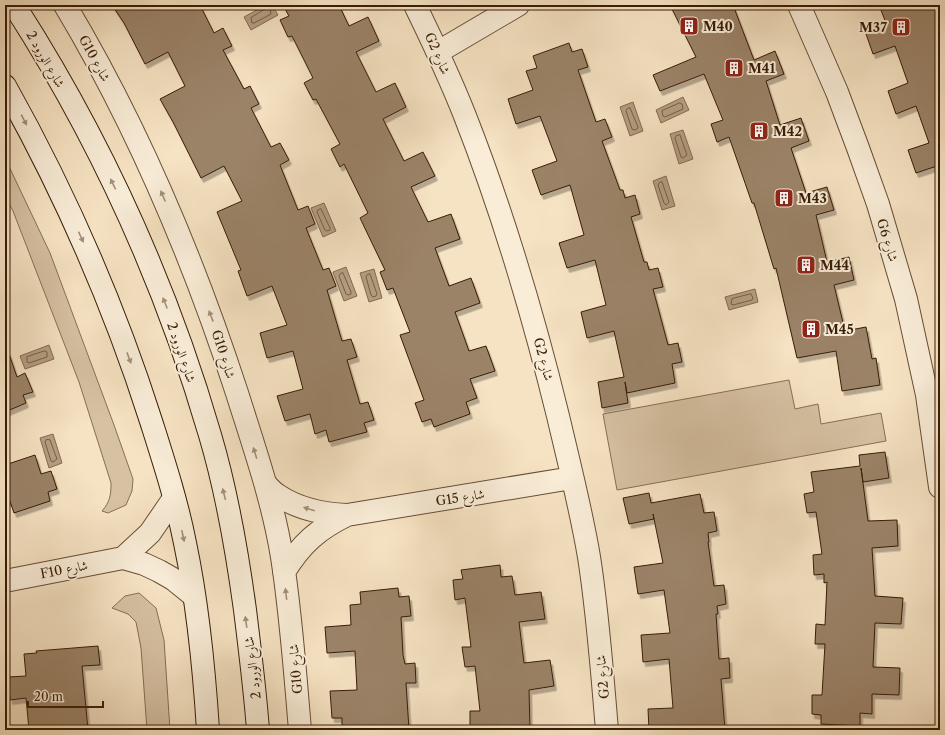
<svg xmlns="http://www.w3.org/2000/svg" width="945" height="735" viewBox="0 0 945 735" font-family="'Libre Caslon Text',Amiri,serif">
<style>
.green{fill:#d6c1a3;stroke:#876e54}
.water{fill:#b59f83;stroke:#836b51}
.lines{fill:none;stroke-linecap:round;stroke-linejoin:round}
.shore{stroke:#765e44;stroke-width:1}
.building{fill:#9b8368;stroke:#381c06;filter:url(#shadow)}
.street-casing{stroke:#684e35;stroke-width:24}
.secondary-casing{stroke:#381c06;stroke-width:24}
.street{stroke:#f9edd8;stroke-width:22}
.secondary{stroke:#f9edd8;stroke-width:22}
.oneway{fill:#a28f7a}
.labels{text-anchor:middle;stroke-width:4;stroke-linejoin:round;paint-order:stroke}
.poi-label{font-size:13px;font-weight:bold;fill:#381c06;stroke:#f9edd8;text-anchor:start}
.street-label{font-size:13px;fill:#381c06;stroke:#f9edd8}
</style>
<defs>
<filter id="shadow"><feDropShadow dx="2.5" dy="4.5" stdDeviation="0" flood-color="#0004"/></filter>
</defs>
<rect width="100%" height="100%" fill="#f6e3c3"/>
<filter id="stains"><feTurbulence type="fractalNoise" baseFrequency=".005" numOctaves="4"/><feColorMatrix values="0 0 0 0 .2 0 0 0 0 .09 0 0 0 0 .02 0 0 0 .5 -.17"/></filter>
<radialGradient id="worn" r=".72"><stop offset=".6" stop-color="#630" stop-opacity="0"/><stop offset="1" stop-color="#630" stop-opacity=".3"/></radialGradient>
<path class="green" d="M5 158 50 253 114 425 133 479 132 491 126 505 108 513 102 511C110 502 111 495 111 483L79 382 13 211 5 196Z
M789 380 795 409 818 404 821 424 881 413 886 441 617 490 603 414Z
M139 593 156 608 164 640 170 730H147L141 648 136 622 128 614 112 608 125 596Z"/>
<path class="water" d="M266 5H272L278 15 251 30 244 17Z
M683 97 689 110 661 123 656 110Z
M633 102 643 131 630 136 620 107Z
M683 130 693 159 679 164 670 134Z
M666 176 675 206 662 210 653 181Z
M324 203 336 231 323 237 311 208Z
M346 267 357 296 344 301 333 272Z
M374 269 382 298 369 302 360 273Z
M755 289 758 302 729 310 725 297Z
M49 345 54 359 25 369 20 356Z
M53 434 62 463 49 468 40 438Z"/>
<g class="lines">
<path class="shore" d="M267 8 270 9 271 14 254 23H252L251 18Z
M680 103 682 104 683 109 665 117 663 116 662 111Z
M630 108 638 127 637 129 635 130 632 129 626 111 627 109Z
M680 135 687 155 683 158 681 157 675 138 676 136Z
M662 182 669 202 666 205 664 203 658 185 659 183Z
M321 209 330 228V230L327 231 325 230 317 212 318 210Z
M343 273 351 292V294L348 295 346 294 339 276 340 274Z
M370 274 377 294 376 296 373 297 371 295 366 277 367 275Z
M751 294 753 298 752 300 733 305 731 304 732 299Z
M45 351 47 352V357L29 363 27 362V357Z
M50 440 57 459 53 462 51 461 45 442 46 440Z"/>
</g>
<path class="building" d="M112 5H200L214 33 223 28 232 46 223 50 244 89 250 86 259 104 251 108 271 147 280 143 289 160 280 165 298 210 308 206 315 224 306 228 323 270 329 268 336 286 327 290 342 341 351 339 357 357 347 360 360 404 368 402 374 420 364 423 367 432 329 442 326 430 315 434 310 414 285 421 277 396 303 389 293 351 267 358 260 333 287 325 272 286 247 296 238 271 241 270 217 212 242 201 224 166 201 178 173 122 160 99 185 86 168 52 145 64 124 23Z
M283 5H339L349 26 368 17 379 41 356 52 376 92 395 83 406 107 383 119 404 161 423 152 435 176 411 187 428 222 451 214 460 239 435 248 449 286 471 278 480 303 455 312 469 351 486 346 495 371 470 379 477 398 466 402 470 414 434 427 431 419 422 422 415 403 424 400 400 335 410 332 393 288 387 290 380 272 385 270 360 218 368 213 344 164 340 167 331 149 340 144 316 99 313 100 304 83 313 78 292 36 288 37 280 20 289 16Z
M670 5H733L754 60 775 51 784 74 766 81 780 125 801 118 809 141 791 148 806 193 827 187 834 210 816 215 827 262 849 257 854 280 834 285 845 331 866 327 872 359 876 358 880 385 842 391 836 351 797 358 776 268 774 269 754 203H752L729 137 717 142 711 124 723 120 704 74 660 91 653 75 696 57Z
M879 5H934L940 20V165L916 173 908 150 929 143 916 106 896 114 888 91 908 83 895 46 873 54 865 31 886 23Z
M569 43 572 52 582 49 588 67 578 70 596 122 605 119 612 137 602 141 620 190H623L625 198 635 195 640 214 631 217 644 262H647L649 270 658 268 663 287 653 289 668 345 678 343 682 362 672 364 675 383 627 393 625 382 628 403 602 408 598 382 624 377 614 331 587 338 581 312 606 305 595 260 567 268 559 243 584 235 570 185 541 195 532 170 557 161 540 116 516 124 508 99 533 90 526 71 537 68 533 56Z
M8 351 17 377 25 373 33 392 23 395 26 403 5 412V352Z
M885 452 889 478 863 482 861 468 868 521 897 520 898 546 872 548 875 596 903 598 901 624 875 623 873 667 900 668 899 695 872 694V714L860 713V726L821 724V715L812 714V695H822L825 644H815L816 624 825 625 827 582 824 583V574L814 575 813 555 822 554 816 512 807 513 804 494 814 492 811 472 860 466 859 455Z
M35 455 41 474 51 471 57 489 48 492 50 501 14 513 10 501 5 503V465Z
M649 493 651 503 700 494 704 513 714 512 717 531 708 533 709 542H708L714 586 724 585 726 604 717 606 718 614H716L719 659 729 658 730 678 721 679 725 730H649L648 709 673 708 669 659 643 662 641 635 670 633 664 590 638 594 634 567 663 563 653 514 654 519 629 524 623 498Z
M500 565 501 577 512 576 515 595 541 592 545 619 519 622 524 663 550 660 554 686 529 690 530 730H470V711H480L475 666 465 667 462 647H471L465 598 455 600 453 580 463 579 461 570Z
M398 588 399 597 409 596 411 616 401 617 403 655 405 664 415 663 416 683H406L409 730H342V718H332L330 691 357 690 355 651 327 653 325 627 351 625 350 605 361 604 360 592Z
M98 646 100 665 82 666 88 730H29L26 698 10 700 8 677 26 676 24 654 37 653 36 651Z"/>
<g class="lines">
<defs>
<path id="street" d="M65 5C138 127 193 258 237 393 254 447 273 501 282 557 291 614 295 672 300 730
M415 5C433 42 450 78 465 116 503 213 533 314 558 416 569 463 581 509 589 557 598 614 602 672 607 730
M799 5 837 92 858 148 878 204 906 299 927 395 940 487
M438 52 518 5
M265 483C269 488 274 493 279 496 299 509 324 514 347 515L572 478
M123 558 150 533 174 498
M284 572C301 544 318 529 347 515
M5 581 123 558 144 564 159 571 173 579 194 596"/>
<path id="secondary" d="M14 5C99 137 166 284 210 435 227 492 237 551 245 610 250 650 255 690 258 730
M5 86C65 193 114 305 151 421 164 462 177 502 185 543 198 605 204 667 208 730"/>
</defs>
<use href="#street" class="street-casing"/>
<use href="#secondary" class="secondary-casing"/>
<use href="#street" class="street"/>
<use href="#secondary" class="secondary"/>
</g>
<defs><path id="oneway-solid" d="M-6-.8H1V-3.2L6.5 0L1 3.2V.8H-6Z"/></defs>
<g class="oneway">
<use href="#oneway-solid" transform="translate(24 120) rotate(63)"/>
<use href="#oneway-solid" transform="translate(113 184) rotate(-116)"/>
<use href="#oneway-solid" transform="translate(163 196) rotate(-113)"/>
<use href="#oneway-solid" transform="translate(81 237) rotate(65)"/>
<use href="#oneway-solid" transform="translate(165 303) rotate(-112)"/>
<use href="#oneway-solid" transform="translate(211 316) rotate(-111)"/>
<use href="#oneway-solid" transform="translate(129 358) rotate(70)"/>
<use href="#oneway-solid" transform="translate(255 453) rotate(-107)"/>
<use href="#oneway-solid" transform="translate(224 494) rotate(-104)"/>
<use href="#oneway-solid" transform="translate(309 509) rotate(-162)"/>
<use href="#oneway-solid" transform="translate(183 536) rotate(78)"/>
<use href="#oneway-solid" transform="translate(286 594) rotate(-97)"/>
<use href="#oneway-solid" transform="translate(246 622) rotate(-98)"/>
</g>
<defs>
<symbol id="building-square" viewBox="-11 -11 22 22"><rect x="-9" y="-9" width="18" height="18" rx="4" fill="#8f2418" stroke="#f9edd8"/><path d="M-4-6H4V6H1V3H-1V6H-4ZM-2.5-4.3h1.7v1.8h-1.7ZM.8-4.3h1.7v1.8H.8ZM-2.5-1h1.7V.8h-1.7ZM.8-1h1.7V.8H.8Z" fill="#fff"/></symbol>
</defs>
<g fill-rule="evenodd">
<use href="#building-square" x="678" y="15" width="22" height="22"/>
<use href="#building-square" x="890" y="16" width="22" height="22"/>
<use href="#building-square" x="723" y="57" width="22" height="22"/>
<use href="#building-square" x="748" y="120" width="22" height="22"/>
<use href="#building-square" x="773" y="187" width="22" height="22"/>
<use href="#building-square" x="795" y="254" width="22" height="22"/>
<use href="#building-square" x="800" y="318" width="22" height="22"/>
</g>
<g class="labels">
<g class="poi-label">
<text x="703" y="31">M40</text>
<text x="887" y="32" text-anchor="end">M37</text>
<text x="748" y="73">M41</text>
<text x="773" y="136">M42</text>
<text x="798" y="203">M43</text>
<text x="820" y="270">M44</text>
<text x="825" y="334">M45</text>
</g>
<g class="street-label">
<text transform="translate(438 53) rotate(66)" y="5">G2 شارع</text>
<text transform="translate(95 58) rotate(61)" y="5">G10 شارع</text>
<text transform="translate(46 59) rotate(60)" y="5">شارع الورود 2</text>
<text transform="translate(888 240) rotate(73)" y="5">G6 شارع</text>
<text transform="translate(182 352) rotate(71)" y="5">شارع الورود 2</text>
<text transform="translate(224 354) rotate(72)" y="5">G10 شارع</text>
<text transform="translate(544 359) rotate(75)" y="5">G2 شارع</text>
<text transform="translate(460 497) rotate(-9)" y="5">G15 شارع</text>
<text transform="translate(64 569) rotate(-11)" y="5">F10 شارع</text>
<text transform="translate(252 668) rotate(-97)" y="5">شارع الورود 2</text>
<text transform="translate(295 669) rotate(-95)" y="5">G10 شارع</text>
<text transform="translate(602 677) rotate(-95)" y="5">G2 شارع</text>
</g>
</g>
<rect width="945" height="735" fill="none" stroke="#f6e3c3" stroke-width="20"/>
<rect x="6" y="6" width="933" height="723" fill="none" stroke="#381c06" stroke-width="2"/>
<rect x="10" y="10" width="925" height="715" fill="none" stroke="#381c06"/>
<path d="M28 701v6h75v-6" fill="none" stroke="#381c06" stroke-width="2"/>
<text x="34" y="701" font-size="12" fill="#381c06" stroke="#f9edd8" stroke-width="3" paint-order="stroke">20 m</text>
<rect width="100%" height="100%" filter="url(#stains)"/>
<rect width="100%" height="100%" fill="url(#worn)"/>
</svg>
